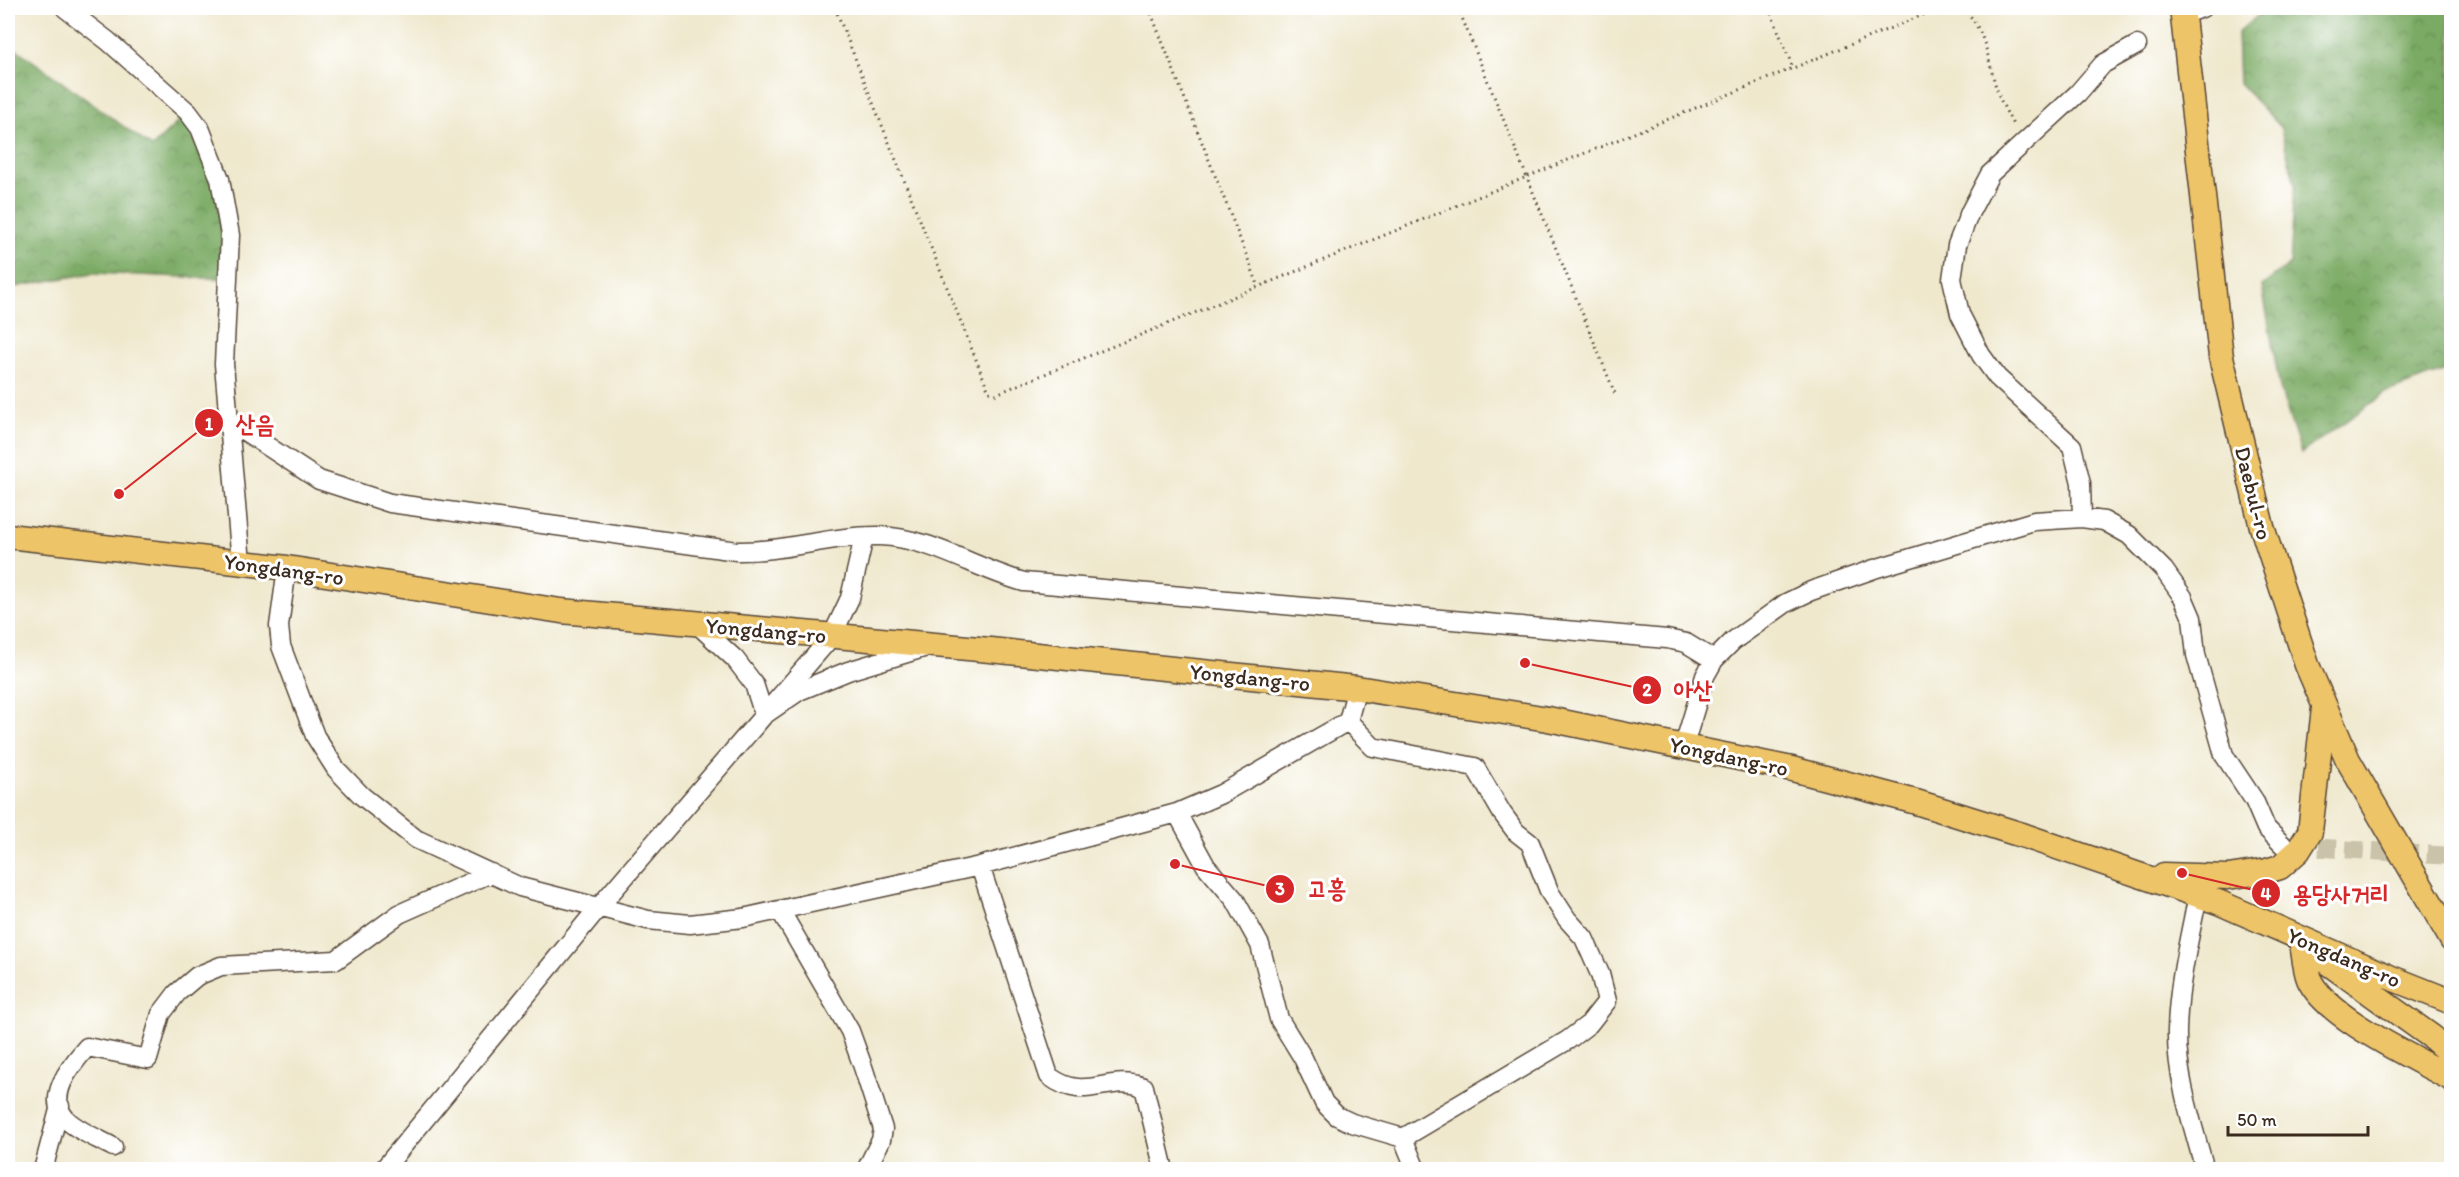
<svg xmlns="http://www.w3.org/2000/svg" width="2459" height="1177" viewBox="0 0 2459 1177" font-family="Itim,'Poor Story',sans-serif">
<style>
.forest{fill:url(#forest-crowns);stroke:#5a6a41;stroke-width:1.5}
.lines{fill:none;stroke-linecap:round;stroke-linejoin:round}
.minor-tunnel{stroke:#cbc2aa;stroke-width:18;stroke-dasharray:18 9;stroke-linecap:butt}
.minor-casing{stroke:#564638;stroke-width:21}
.major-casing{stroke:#564638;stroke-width:27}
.path{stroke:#564638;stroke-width:3;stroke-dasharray:1.5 4.5;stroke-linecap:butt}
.minor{stroke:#fff;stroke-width:18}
.major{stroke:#eec469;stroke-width:24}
.labels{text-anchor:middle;stroke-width:6;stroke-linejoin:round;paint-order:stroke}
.street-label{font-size:22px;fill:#3b2a1e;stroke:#fff}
.leader{fill:none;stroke:#d62828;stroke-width:2}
.callout-dot{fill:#d62828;stroke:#fff;stroke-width:2}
.mark-label{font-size:18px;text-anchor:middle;font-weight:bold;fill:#fff}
.callout-label{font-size:24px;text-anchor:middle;font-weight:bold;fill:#d62828;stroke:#fff;stroke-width:6;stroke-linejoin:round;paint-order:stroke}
</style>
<defs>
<pattern id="forest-crowns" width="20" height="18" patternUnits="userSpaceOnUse" patternTransform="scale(1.5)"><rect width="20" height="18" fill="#7aaa64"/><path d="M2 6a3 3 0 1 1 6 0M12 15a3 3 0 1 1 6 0" fill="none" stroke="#658b52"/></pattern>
</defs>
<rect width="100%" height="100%" fill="#fff"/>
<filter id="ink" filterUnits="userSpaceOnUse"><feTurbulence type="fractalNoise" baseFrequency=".0167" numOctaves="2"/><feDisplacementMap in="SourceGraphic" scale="12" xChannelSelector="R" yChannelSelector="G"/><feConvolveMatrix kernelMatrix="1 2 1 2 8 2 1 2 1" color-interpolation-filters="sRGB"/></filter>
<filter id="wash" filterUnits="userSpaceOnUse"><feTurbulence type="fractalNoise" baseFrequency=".008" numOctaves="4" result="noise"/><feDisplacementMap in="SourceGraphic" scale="24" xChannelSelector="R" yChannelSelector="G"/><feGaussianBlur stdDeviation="1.35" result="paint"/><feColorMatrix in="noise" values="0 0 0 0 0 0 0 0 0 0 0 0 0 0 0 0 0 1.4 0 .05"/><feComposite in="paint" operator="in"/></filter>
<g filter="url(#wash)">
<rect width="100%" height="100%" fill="#efe8cd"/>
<path class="forest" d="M2267 8H2451V368L2387 392 2301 453 2280 388 2262 286 2290 264 2295 184 2280 126 2239 83 2237 33Z
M8 43 152 147 188 112 210 149 228 279 93 273 8 288Z"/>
</g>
<g filter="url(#ink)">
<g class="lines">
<path class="minor-tunnel" d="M2292 846 2452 856"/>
<defs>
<path id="minor" d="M65 8 108 41 188 112 200 128 220 179 230 235 224 364 241 563
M2183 14 2202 8
M229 421 319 480 390 503 737 551C785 552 831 535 880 536 931 538 976 569 1024 582L1667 639 1686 643 1714 660
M2082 518 2081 483 2072 446 1997 377 1981 355 1960 314 1952 279 1957 245 1970 212 1990 174 2078 93 2103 64 2137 45
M287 568 279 626 281 646 315 736 336 769 362 796 416 839 520 887 648 920 690 924 743 918 980 866 1177 813 1221 794 1348 721 1357 688
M696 623 735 659 754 684 764 715 799 691 848 671 927 647
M1684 745 1705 676 1714 660 1733 641 1786 603 1811 591 1874 569 2034 521 2082 518 2104 521 2129 535 2164 570 2183 597 2192 618 2196 655 2224 755 2254 800 2266 828 2283 845
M1177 813 1206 866 1235 900 1260 945 1279 1019 1303 1058 1324 1103 1337 1116 1352 1123 1403 1138 1568 1040 1589 1024 1607 1001 1600 974 1584 938 1567 919 1550 893 1530 843 1516 832 1502 813 1475 767 1373 747 1348 721
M980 866 1049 1076C1086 1104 1107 1073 1144 1087L1164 1170
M2198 895C2189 940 2178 984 2177 1031 2176 1077 2193 1125 2205 1170
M780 910 850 1031 863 1067 883 1129 881 1140 866 1170
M1403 1138 1416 1170
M113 1147C99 1139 80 1132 68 1121 43 1099 71 1065 87 1047L148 1059 161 1014 177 993 197 976 221 966 336 960 399 914 491 873
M43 1170 60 1106
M383 1170 599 907 832 636 850 598 864 537"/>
<path id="major" d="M2182 8 2221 357 2262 527 2307 665 2348 760 2452 940
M8 536 287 568 561 611 990 650 1357 688 1548 719 1792 769 1916 802 2025 836 2218 902 2394 979 2452 1002
M2164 875 2228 877 2267 871 2280 867 2298 851 2310 832 2324 708
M2302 943C2304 955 2305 969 2309 979 2326 1018 2415 1058 2452 1079
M2324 960 2432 1037 2452 1055"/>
</defs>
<use href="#minor" class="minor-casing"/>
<use href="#major" class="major-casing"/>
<path class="path" d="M835 8 989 392 996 394 1940 8
M1149 8 1259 287
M1458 8 1616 396
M1769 8 1793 68
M1962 8C1987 28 1988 65 1998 93 2002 105 2009 116 2014 127"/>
<use href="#minor" class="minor"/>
<use href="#major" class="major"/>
</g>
</g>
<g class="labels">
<g class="street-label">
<text transform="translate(2254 493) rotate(76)" y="8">Daebul-ro</text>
<text transform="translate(284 569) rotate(8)" y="8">Yongdang-ro</text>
<text transform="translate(766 630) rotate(5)" y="8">Yongdang-ro</text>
<text transform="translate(1250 677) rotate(6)" y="8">Yongdang-ro</text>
<text transform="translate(1729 756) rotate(12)" y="8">Yongdang-ro</text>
<text transform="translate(2344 957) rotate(23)" y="8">Yongdang-ro</text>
</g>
</g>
<path class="leader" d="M119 494L209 423M1525 663L1647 690M1175 864L1280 889M2182 873L2266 893"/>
<g class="callout-dot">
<circle cx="119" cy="494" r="6"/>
<circle cx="1525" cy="663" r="6"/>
<circle cx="1175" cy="864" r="6"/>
<circle cx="2182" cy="873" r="6"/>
<circle cx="209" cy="423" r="15"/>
<circle cx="1647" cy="690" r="15"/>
<circle cx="1280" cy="889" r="15"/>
<circle cx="2266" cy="893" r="15"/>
</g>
<g class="mark-label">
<text x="209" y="430">1</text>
<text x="1647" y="696">2</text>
<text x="1280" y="895">3</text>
<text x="2266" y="900">4</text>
</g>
<g class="callout-label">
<text x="255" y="432">산음</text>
<text x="1693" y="698">아산</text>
<text x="1327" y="897">고흥</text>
<text x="2341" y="902">용당사거리</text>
</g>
<rect width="2459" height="1177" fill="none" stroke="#fff" stroke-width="30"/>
<path d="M2228 1126v9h140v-9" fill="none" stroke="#3b2a1e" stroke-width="3"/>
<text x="2237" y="1126" font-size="18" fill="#3b2a1e" stroke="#ffffff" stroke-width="4.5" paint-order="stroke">50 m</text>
</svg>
